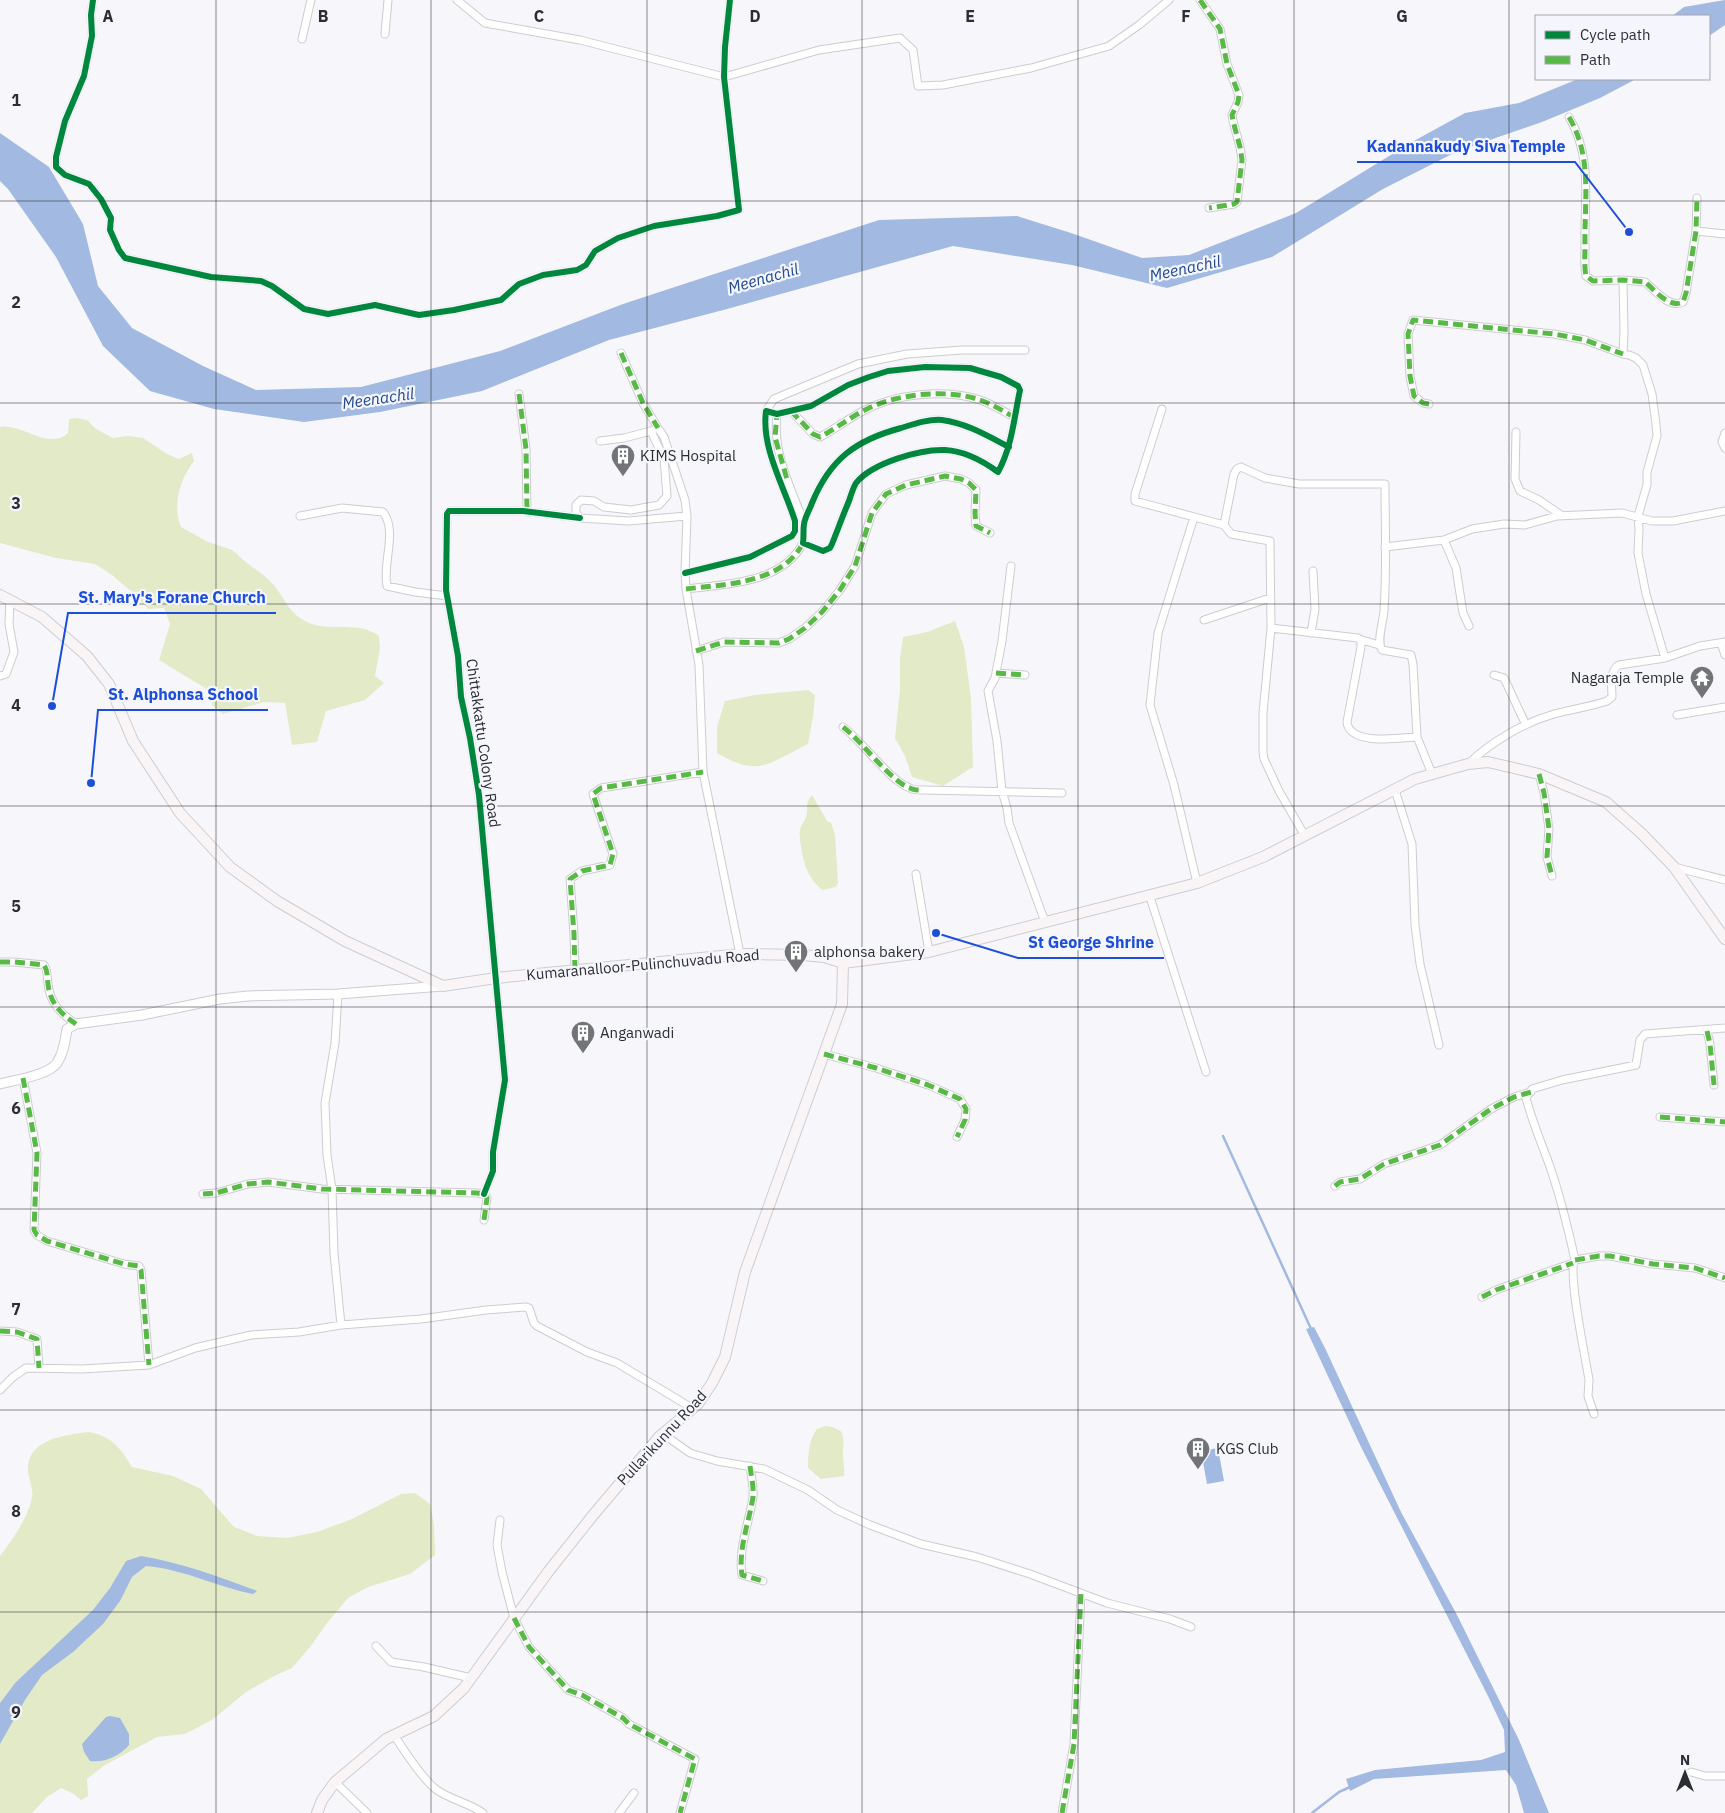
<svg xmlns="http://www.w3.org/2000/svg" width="1725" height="1813" viewBox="0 0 1725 1813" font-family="'IBM Plex Sans',sans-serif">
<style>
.green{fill:#e2eac8}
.water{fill:#a2b9e2}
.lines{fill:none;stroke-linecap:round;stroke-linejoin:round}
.stream{stroke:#a2b9e2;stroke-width:2.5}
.minor-casing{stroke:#cdcdd1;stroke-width:9}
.tertiary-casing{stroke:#cdcdd1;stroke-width:11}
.secondary-casing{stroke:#cdcdd1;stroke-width:12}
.minor{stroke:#fefefe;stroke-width:7}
.tertiary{stroke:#fefefe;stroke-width:9}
.secondary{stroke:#f9f5f7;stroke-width:10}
.quiet{stroke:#58b947;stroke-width:5;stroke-dasharray:10 5;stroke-linecap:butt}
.cycleway-casing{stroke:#f5f6fd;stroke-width:9}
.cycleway{stroke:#00873e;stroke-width:6}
.grid{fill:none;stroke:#2c2d31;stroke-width:1;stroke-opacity:0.55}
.labels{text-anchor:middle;stroke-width:4.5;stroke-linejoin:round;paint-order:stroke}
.poi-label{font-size:15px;fill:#2c2d31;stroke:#f5f6fd;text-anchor:start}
.street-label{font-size:15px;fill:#2c2d31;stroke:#f5f6fd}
.water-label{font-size:16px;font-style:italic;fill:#20488b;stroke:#f5f6fd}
.grid-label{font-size:16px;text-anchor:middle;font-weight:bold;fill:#2c2d31;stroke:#f5f6fd;stroke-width:4.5;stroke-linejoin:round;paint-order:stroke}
.leader{fill:none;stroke:#1d4ed8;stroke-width:2}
.callout-dot{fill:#1d4ed8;stroke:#f5f6fd;stroke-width:2}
.callout-label{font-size:16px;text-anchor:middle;font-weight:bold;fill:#1d4ed8;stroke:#f5f6fd;stroke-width:4.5;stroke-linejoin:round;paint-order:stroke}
</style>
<rect width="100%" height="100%" fill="#f7f7fb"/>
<path class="green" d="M77 418 87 420 96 429 113 438 128 436 143 438 167 454 179 459 192 453 194 461C180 479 172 505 181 527L208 542 232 550 237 554C247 565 260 571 270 581 286 597 287 615 312 624 333 631 360 621 379 636L380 648 375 676 384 683 365 700 326 711 317 742 292 745 285 703 264 702 223 714 212 705 210 691 159 660 170 624 164 608 148 609 132 592 112 575 95 564 56 558 0 543V427C22 423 48 451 68 433L69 419Z
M955 621 964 647 971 698 973 767 943 786 912 777 905 756 895 738 900 689V659L903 637 927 632Z
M808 690 815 695 813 717 808 744C769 763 759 778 717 753V727L725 701 755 695Z
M812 795 827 821 831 823 835 835 838 883 836 887 822 890C808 878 803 863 801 846 800 840 799 835 800 830 801 824 805 822 806 817 809 807 804 805 812 795Z
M826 1426 832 1427 841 1431C845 1440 843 1445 843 1455 843 1462 845 1469 844 1476L821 1479 808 1468C808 1455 809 1439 817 1429Z
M89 1432C112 1437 120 1447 132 1467L173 1476 201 1489 234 1527 257 1536 287 1538 317 1532 352 1519 401 1494 415 1493 430 1504 434 1525 435 1555 410 1574 368 1587 348 1598 327 1623 310 1647 292 1668 274 1676 246 1692 212 1720 185 1734 157 1737 105 1765 87 1779 88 1796 81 1800 74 1794 61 1788 47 1797 32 1813H0V1556C13 1539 27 1519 32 1498 34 1490 29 1480 28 1471 26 1439 65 1435 89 1432Z"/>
<path class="water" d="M1725 0V25L1709 36V16H1672L1684 7Z
M1578 79H1636L1600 98 1542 122 1458 151 1383 189 1272 257 1167 288 1072 265 953 246 727 309 609 340 482 391 380 412 304 422 214 409 150 391 103 346 56 257 8 189 0 181V133L49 167 83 224 98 286 132 328 203 366 256 390 361 387 500 351 623 304 879 220 1017 216 1071 233 1142 258 1189 255 1296 213 1412 142 1465 113 1519 103Z
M1314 1327 1325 1348 1401 1512 1457 1615 1519 1740 1549 1813H1524L1516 1785 1506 1770 1374 1779 1350 1791 1346 1779 1375 1770 1481 1760 1505 1752 1504 1730 1488 1696 1361 1447 1306 1329Z
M1218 1448 1224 1481 1207 1484 1201 1451Z
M141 1556C181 1563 218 1576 257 1591L253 1594C217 1587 183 1569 146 1566L132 1577 120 1601 103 1624 73 1652 42 1675 25 1700 0 1744V1703L16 1682 93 1610 110 1588 126 1561Z
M110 1716 120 1718 129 1734V1745C120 1756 104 1763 90 1761L84 1752 82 1744 106 1717Z"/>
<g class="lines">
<path class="stream" d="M1223 1136 1312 1331
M1312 1813 1339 1792 1350 1787"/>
<defs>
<path id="minor" d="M93 0 91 15 92 36 84 76 65 121 56 157V167L65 175 89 184 101 199 111 218 110 230 119 250 125 258 211 277 261 281 272 286 304 309 328 314 375 305 419 315 454 310 501 300 519 284 543 275 577 270 586 265 595 251 618 238 654 226 717 216 739 210 724 77 725 47 730 0
M457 0 485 23 580 40 724 77 819 50 900 38 913 50 918 86 943 85 1031 68 1109 46 1139 25 1169 0
M1200 0 1220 29 1227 64 1239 95 1238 102 1232 115 1233 121 1240 147 1242 160 1237 202 1234 204 1209 208
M385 34 388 0
M302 39 311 0
M1569 117C1593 158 1584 201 1585 246 1585 256 1584 266 1586 276L1593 281 1623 280 1645 282C1655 290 1669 309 1683 302L1686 293 1696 231 1697 198
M1696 231 1725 234
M621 353 643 403 658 428
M1623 354 1624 331 1623 280
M519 394 526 449 527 512
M1429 404 1423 403 1414 396 1410 376 1408 334 1413 320 1554 334 1585 340 1623 354 1629 355 1636 358 1643 365 1652 394 1656 424 1657 436 1647 472V485L1638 516 1639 529 1638 553 1646 594 1665 658
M1162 409 1135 494V501L1224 525 1231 534 1270 541 1271 628 1263 713V752L1264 759 1279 791 1305 836
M766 411 774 399 858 364 907 354 962 350H1025
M791 411 813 434 820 437C835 429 848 419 863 411 894 394 946 388 980 400 992 404 1003 411 1014 417
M777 414C772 453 791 488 804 523
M651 431 658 428 664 437 685 500 687 516 685 573 686 589 699 665 703 772 740 954
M1516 432 1515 479 1520 491 1539 500 1561 515
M1725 433 1722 442 1725 448
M600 441 624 438 651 431 664 459 667 496 659 505 631 510 604 507 594 501 581 500 576 505V513L580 518 628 521 687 516
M300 516 342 508 383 512C398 531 382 564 387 586L415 592 447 596
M1194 517 1158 633 1150 705 1174 785 1197 883
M1224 525 1234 474 1237 469 1241 467 1265 478 1299 484H1385C1385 526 1387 567 1384 609 1384 621 1376 640 1382 650L1411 655 1413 664 1417 737 1432 774
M1385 547 1444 540
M1011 566 1002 641 995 678 988 691 997 741 1002 791 1007 808 1009 823 1045 922
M685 573 750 557 792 536 795 531V521C784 486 761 448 766 411L777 414 811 406 848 385 869 377 888 371 925 367 970 368 1001 377 1018 386 1020 390C1014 418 1012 447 998 472 983 461 964 451 945 450 920 449 872 463 856 483 853 488 851 495 849 501 843 515 838 529 832 544L830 548 823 551 803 543C804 536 803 530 804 524 805 517 810 509 812 503 830 459 856 440 901 428 914 424 928 419 942 420 966 423 988 436 1009 447
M686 589C725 584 782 584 803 543
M1204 620 1270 598
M1469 626 1463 613 1456 568 1444 540 1472 529 1504 524 1525 525 1557 516 1622 513 1652 521H1673L1725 511
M1271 628 1358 638 1361 642V647L1347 722C1349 746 1401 738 1417 737
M1311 633 1315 609 1313 571
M1359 639 1379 645
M1721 643 1725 655
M696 651 724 642 779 643 789 639 805 628 822 612 840 590 855 566 872 513 886 494 906 485 945 476 961 479 969 483 976 490 975 513 976 526 990 533
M996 673 1025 675
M1494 675 1504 678 1526 725
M0 676 6 674 14 652 9 624 10 600
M1677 715 1725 707
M843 727C862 741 891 782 910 788 913 790 918 790 922 790L1062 793
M1468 764C1491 742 1523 723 1554 714 1572 709 1590 707 1607 701L1612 697C1612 687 1609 670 1619 665L1665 658 1700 646 1725 642
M1539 774 1544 793 1549 829 1547 857 1552 876
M1395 790 1412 844 1415 925 1420 964 1439 1045
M1674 867 1725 880
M916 874 929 952
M1149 894 1206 1072
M0 962H14L44 965C48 971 47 977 48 984 50 1003 61 1014 76 1024
M575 970 574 934 570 879 582 871 610 865 613 854 593 794 601 788 703 772
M338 994 335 1043 325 1103 327 1155 332 1189 334 1253 341 1325
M1707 1031 1710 1044 1714 1085
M824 1054 876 1068 928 1085 960 1099 966 1109 965 1120 957 1137
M23 1078 37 1153 34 1230 37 1235 47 1241 124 1264 139 1266 141 1270 149 1365
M1660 1117 1725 1122
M1335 1186 1340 1182 1360 1179 1384 1164 1440 1145 1491 1109 1514 1097 1531 1092
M203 1194 216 1193 248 1184 268 1182 322 1189 477 1193 484 1194 487 1198 484 1220
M484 1194 493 1171V1152L505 1080 479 795 470 738 461 697 458 656 446 590 447 514 449 511H523L580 518
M1575 1260 1599 1256H1610L1653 1264 1695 1268 1725 1278
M1482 1297 1496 1290 1573 1263
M0 1331 17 1332 37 1339 39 1368
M0 1390 13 1377 26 1368 82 1369 149 1365 195 1348 251 1335 299 1332 341 1325 421 1319 486 1310 526 1307 529 1308 534 1323 537 1326 587 1352 617 1363 692 1408
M1594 1414 1588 1396 1589 1380C1586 1360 1567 1272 1575 1260 1568 1228 1560 1195 1549 1164 1541 1142 1532 1121 1526 1098L1532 1089 1562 1080 1636 1065 1640 1040 1645 1034 1725 1028
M663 1434 690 1453 717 1461 764 1469 808 1490 837 1510 870 1525 921 1544 977 1557 1030 1574 1107 1603 1170 1619 1191 1627
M750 1466C751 1475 754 1487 753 1497 749 1523 738 1549 742 1575L763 1581
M500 1520 497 1545 502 1572 514 1618 529 1647 568 1690 582 1695 623 1718 629 1724 695 1759 680 1813
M376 1646 391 1662 424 1667 471 1678
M394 1735C403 1749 425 1782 437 1790 451 1800 469 1803 483 1813
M1691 1772 1705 1776H1725
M335 1782 367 1813
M619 1813 634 1793
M1062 1813 1074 1744 1081 1594"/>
<path id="tertiary" d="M0 1084C15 1080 49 1075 57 1063 64 1053 65 1040 67 1029L76 1024 142 1015 220 999 248 996 338 994 443 986"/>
<path id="secondary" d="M0 595 42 617 87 656 109 684 133 741 180 813 230 867 277 901 345 941 443 986 496 978 742 954 803 955 824 957 843 963 929 952 1197 883 1263 857 1415 779 1468 764 1488 762 1539 774 1606 802 1641 833 1674 867 1725 939
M317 1813 322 1800 335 1782 373 1750 386 1739 434 1716 464 1688 548 1572 594 1514 660 1436 698 1404 712 1383 725 1357 745 1272 842 1004 843 963"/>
</defs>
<use href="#minor" class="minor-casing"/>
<use href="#tertiary" class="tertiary-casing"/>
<use href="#secondary" class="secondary-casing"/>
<use href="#minor" class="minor"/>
<use href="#tertiary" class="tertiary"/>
<use href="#secondary" class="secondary"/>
<path class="quiet" d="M1200 0 1220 29 1227 64 1239 95 1238 102 1232 115 1233 121 1240 147 1242 160 1237 202 1234 204 1209 208
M1569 117C1593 158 1584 201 1585 246 1585 256 1584 266 1586 276L1593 281 1623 280 1645 282C1655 290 1669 309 1683 302L1686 293 1696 231 1697 198
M621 353 643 403 658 428
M519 394 526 449 527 512
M1429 404 1423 403 1414 396 1410 376 1408 334 1413 320 1554 334 1585 340 1623 354
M791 411 813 434 820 437C835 429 848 419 863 411 894 394 946 388 980 400 992 404 1003 411 1014 417
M781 413 777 414 775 437 788 483
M686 589C725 584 782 584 803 543
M696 651 724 642 779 643 789 639 805 628 822 612 840 590 855 566 872 513 886 494 906 485 945 476 961 479 969 483 976 490 975 513 976 526 990 533
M996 673 1025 675
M843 727C862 741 891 782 910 788 913 790 918 790 922 790
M1539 774 1544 793 1549 829 1547 857 1552 876
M0 962H14L44 965C48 971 47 977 48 984 50 1003 61 1014 76 1024
M575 970 574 934 570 879 582 871 610 865 613 854 593 794 601 788 703 772
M1707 1031 1710 1044 1714 1085
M824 1054 876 1068 928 1085 960 1099 966 1109 965 1120 957 1137
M23 1078 37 1153 34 1230 37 1235 47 1241 124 1264 139 1266 141 1270 149 1365
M1660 1117 1725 1122
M1335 1186 1340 1182 1360 1179 1384 1164 1440 1145 1491 1109 1514 1097 1531 1092
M203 1194 216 1193 248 1184 268 1182 322 1189 477 1193 484 1194 487 1198 484 1220
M1575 1260 1599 1256H1610L1653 1264 1695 1268 1725 1278
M1482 1297 1496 1290 1573 1263
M0 1331 17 1332 37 1339 39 1368
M750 1466C751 1475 754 1487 753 1497 749 1523 738 1549 742 1575L763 1581
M514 1618 529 1647 568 1690 582 1695 623 1718 629 1724 695 1759 680 1813
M1062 1813 1074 1744 1081 1594"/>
<defs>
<path id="cycleway" d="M93 0 91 15 92 36 84 76 65 121 56 157V167L65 175 89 184 101 199 111 218 110 230 119 250 125 258 211 277 261 281 272 286 304 309 328 314 375 305 419 315 454 310 501 300 519 284 543 275 577 270 586 265 595 251 618 238 654 226 717 216 739 210 724 77 725 47 730 0
M685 573 750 557 792 536 795 531V521C784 486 761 448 766 411L777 414 811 406 848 385 869 377 888 371 925 367 970 368 1001 377 1018 386 1020 390C1014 418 1012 447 998 472 983 461 964 451 945 450 920 449 872 463 856 483 853 488 851 495 849 501 843 515 838 529 832 544L830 548 823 551 803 543C804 536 803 530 804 524 805 517 810 509 812 503 830 459 856 440 901 428 914 424 928 419 942 420 966 423 988 436 1009 447
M484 1194 493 1171V1152L505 1080 479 795 470 738 461 697 458 656 446 590 447 514 449 511H523L580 518"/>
</defs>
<use href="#cycleway" class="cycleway-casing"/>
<use href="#cycleway" class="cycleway"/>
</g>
<path class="grid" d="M216 0V1813M431 0V1813M647 0V1813M862 0V1813M1078 0V1813M1294 0V1813M1509 0V1813M0 201H1725M0 403H1725M0 604H1725M0 806H1725M0 1007H1725M0 1209H1725M0 1410H1725M0 1612H1725"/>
<defs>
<symbol id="building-pin" viewBox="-11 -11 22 30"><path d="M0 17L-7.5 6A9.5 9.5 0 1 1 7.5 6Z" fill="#737478" stroke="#f5f6fd"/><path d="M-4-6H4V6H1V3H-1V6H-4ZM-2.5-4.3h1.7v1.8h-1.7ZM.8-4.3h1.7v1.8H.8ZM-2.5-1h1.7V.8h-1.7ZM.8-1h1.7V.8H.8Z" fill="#fff"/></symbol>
<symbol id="temple-pin" viewBox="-11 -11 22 30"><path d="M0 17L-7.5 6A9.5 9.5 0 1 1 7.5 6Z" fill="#737478" stroke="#f5f6fd"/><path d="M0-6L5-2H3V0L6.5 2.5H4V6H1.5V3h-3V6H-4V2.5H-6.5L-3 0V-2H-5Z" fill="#fff"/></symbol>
</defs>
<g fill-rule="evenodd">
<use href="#building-pin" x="609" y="442" width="28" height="38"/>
<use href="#temple-pin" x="1688" y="664" width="28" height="38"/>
<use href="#building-pin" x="782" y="938" width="28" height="38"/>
<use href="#building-pin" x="569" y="1019" width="28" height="38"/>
<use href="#building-pin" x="1184" y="1435" width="28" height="38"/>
</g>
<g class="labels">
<g class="poi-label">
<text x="640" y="461">KIMS Hospital</text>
<text x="1684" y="683" text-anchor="end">Nagaraja Temple</text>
<text x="814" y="957">alphonsa bakery</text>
<text x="600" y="1038">Anganwadi</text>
<text x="1216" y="1454">KGS Club</text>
</g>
<g class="street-label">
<text transform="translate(483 743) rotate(82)" y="5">Chittakkattu Colony Road</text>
<text transform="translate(643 965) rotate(-5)" y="5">Kumaranalloor-Pulinchuvadu Road</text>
<text transform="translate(662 1438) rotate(-47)" y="5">Pullarikunnu Road</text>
</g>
<g class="water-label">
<text transform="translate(1185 268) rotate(-12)" y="6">Meenachil</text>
<text transform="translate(763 278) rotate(-16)" y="6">Meenachil</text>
<text transform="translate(378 398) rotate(-8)" y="6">Meenachil</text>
</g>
</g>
<g class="grid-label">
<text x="108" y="22">A</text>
<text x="323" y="22">B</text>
<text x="539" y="22">C</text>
<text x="755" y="22">D</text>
<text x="970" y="22">E</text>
<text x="1186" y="22">F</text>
<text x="1402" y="22">G</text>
<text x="16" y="106">1</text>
<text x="16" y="308">2</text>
<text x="16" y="509">3</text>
<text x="16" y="711">4</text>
<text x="16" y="912">5</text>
<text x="16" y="1114">6</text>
<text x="16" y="1315">7</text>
<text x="16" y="1517">8</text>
<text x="16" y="1718">9</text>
</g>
<path class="leader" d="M1629 232L1575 162H1357M52 706L68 613H276M91 783L98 710H268M936 933L1018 958H1164"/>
<g class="callout-dot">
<circle cx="1629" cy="232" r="5"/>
<circle cx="52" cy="706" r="5"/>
<circle cx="91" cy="783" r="5"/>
<circle cx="936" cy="933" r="5"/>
</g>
<g class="callout-label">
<text x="1466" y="152">Kadannakudy Siva Temple</text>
<text x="172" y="603">St. Mary's Forane Church</text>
<text x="183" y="700">St. Alphonsa School</text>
<text x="1091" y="948">St George Shrine</text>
</g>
<rect x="1535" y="15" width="175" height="65" fill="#f5f6fd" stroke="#a5a6ab"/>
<rect x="1545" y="31" width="25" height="8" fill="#00873e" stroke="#a5a6ab"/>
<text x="1580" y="40" font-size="15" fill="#2c2d31">Cycle path</text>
<rect x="1545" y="56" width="25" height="8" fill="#58b947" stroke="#a5a6ab"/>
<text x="1580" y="65" font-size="15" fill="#2c2d31">Path</text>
<g transform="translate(1685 1773)" stroke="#f5f6fd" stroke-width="4" paint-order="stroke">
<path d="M0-4L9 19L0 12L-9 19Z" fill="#2c2d31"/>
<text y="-8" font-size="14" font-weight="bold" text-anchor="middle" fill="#2c2d31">N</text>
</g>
</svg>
